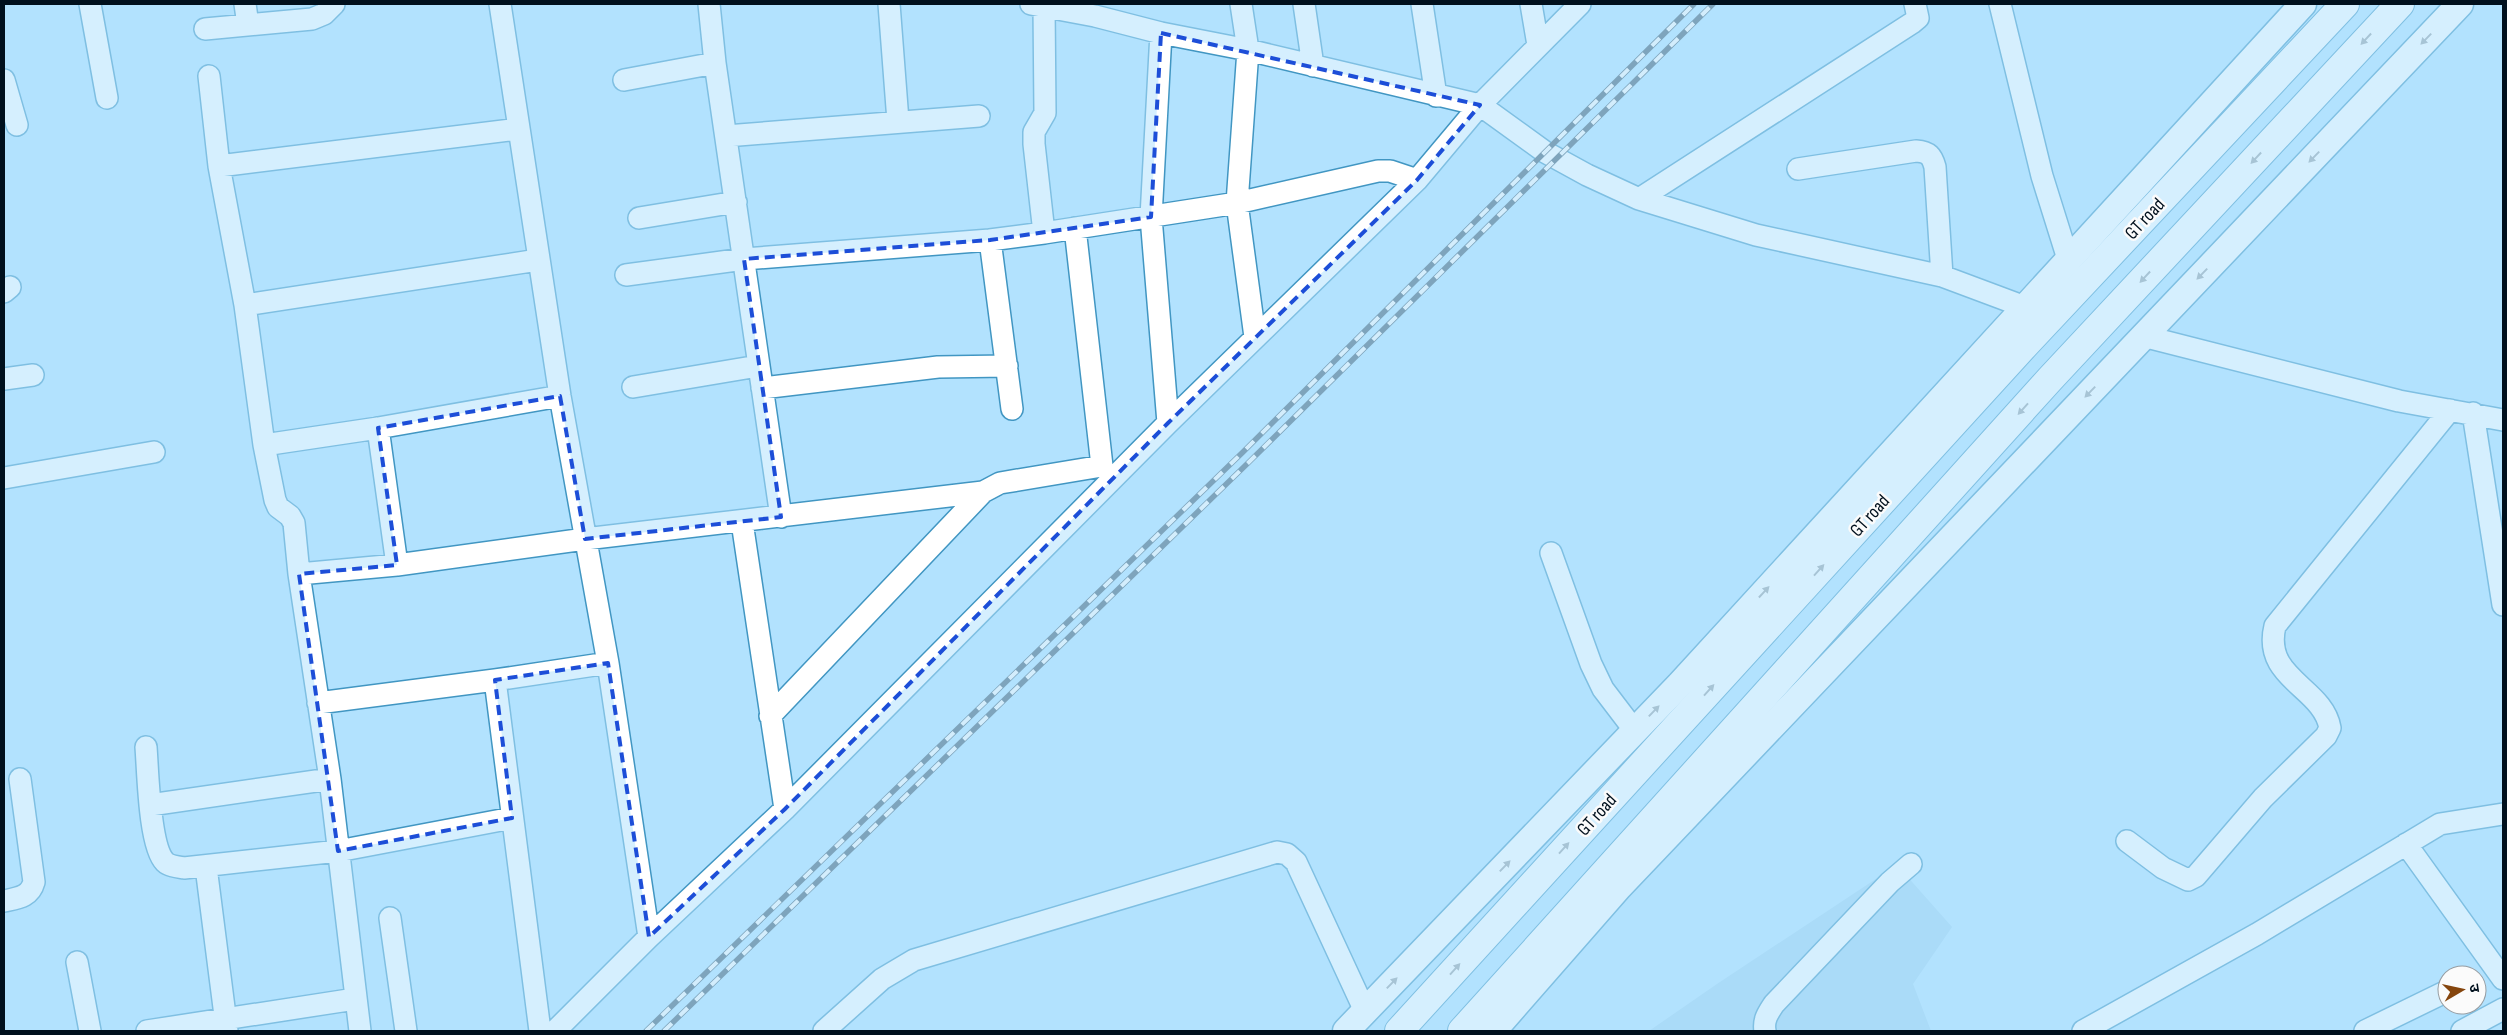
<svg xmlns="http://www.w3.org/2000/svg" width="2507" height="1035" viewBox="0 0 2507 1035" font-family="'Sofia Sans Condensed','Noto Sans Devanagari',sans-serif">
<style>
.built{fill:#9fd2f1}
.lines{fill:none;stroke-linecap:round;stroke-linejoin:round}
.minor-casing{stroke:#4196c2;stroke-width:24}
.major-casing{stroke:#4196c2;stroke-width:29}
.highway-casing{stroke:#4196c2;stroke-width:30}
.minor{stroke:#fff;stroke-width:21}
.major{stroke:#fff;stroke-width:26}
.highway{stroke:#fff;stroke-width:28}
.rail-casing{stroke:#3f5a6d;stroke-width:5.5}
.rail{stroke:#fbfbfb;stroke-width:4;stroke-dasharray:11;stroke-linecap:butt}
.oneway{fill:#999fa5}
.marked{fill:none;stroke:#1d4ed8;stroke-width:4;stroke-dasharray:10 6;stroke-linejoin:round}
.labels{text-anchor:middle;stroke-width:5;stroke-linejoin:round;paint-order:stroke}
.street-label{font-size:19px;fill:#00101d;stroke:#fbfbfb}
</style>
<rect width="100%" height="100%" fill="#b2e2fe"/>
<path class="built" d="M1897 865 1952 927 1913 984 1931 1031H1649L1717 984Z"/>
<g class="lines">
<defs>
<path id="minor" d="M90 4 107 98
M245 4 248 25
M500 4 560 396 608 663 649 937
M709 4 715 63 781 517
M889 4 898 121
M1031 4 1095 16 1161 33 1248 50 1480 105 1545 152 1587 175 1639 199 1756 235 1942 276 2025 307
M1241 4 1248 50 1237 203 1255 337
M1304 4 1313 66
M1422 4 1436 96
M1531 4 1538 45
M2000 4 2042 176 2068 259
M205 29 312 19 324 14 334 4
M1161 33 1151 217 1168 423
M209 76 219 166 245 305 264 445 275 500 278 507 290 516 294 523 299 574 330 779 360 1031
M4 80 17 125
M624 80 715 63
M726 136 979 116
M219 166 518 129
M1798 169 1916 151C1929 152 1932 156 1935 167L1942 276
M1639 199 1912 23 1918 18 1915 4
M639 218 736 202
M1044 233 1034 144V132L1045 113 1044 6
M990 240 1012 409
M626 275 744 259 990 240 1044 233 1237 203 1378 171H1390L1417 180
M4 292 10 287
M245 305 538 260
M2143 336 2399 401 2503 420
M4 379 33 375
M633 387 758 366
M762 388 938 367 1007 366
M2473 413 2503 605
M378 428 397 565
M264 445 378 428 560 396
M4 478 154 452
M742 522 785 809
M1551 553 1591 664 1603 689 1635 731
M299 574 397 565 585 539 983 492 1000 483 1102 466 1075 228
M495 680 540 1031
M318 703 495 680 608 663
M770 716 983 492
M146 747C148 771 149 846 165 862 169 866 178 867 184 868L338 851 512 818
M150 805 330 779
M2127 841 2163 868 2188 880 2196 876 2263 798 2326 736 2330 728C2323 687 2262 679 2275 626L2450 410
M2406 844 2503 979
M206 867 227 1031
M4 901C18 898 30 897 34 882L20 779
M390 918 406 1031
M77 962 90 1031
M147 1031 355 999
M555 1031 649 937 785 809 1168 423 1417 180 1480 105 1580 4
M824 1031 882 979 914 960 1277 852 1287 854 1296 862 1365 1011
M1765 1031C1763 1020 1768 1013 1774 1004L1890 882 1911 864
M2083 1031 2257 934 2440 824 2503 814
M2365 1031 2447 991
M2462 1031 2503 1009"/>
<path id="major" d="M1346 1031 1680 684 2303 4
M1493 1031 1619 887 2460 4"/>
<path id="highway" d="M1399 1031 2024 346 2345 4
M1462 1031 2050 379 2400 4"/>
</defs>
<use href="#minor" class="minor-casing"/>
<use href="#major" class="major-casing"/>
<use href="#highway" class="highway-casing"/>
<use href="#minor" class="minor"/>
<use href="#major" class="major"/>
<use href="#highway" class="highway"/>
<defs>
<path id="rail" d="M646 1031 1243 452 1694 4
M664 1031 1249 462 1713 4"/>
</defs>
<use href="#rail" class="rail-casing"/>
<use href="#rail" class="rail"/>
</g>
<defs><path id="oneway-solid" d="M-6-.8H1V-3.2L6.5 0L1 3.2V.8H-6Z" transform="scale(1.25)"/></defs>
<g class="oneway">
<use href="#oneway-solid" transform="translate(2366 39) rotate(133)"/>
<use href="#oneway-solid" transform="translate(2426 39) rotate(134)"/>
<use href="#oneway-solid" transform="translate(2314 157) rotate(134)"/>
<use href="#oneway-solid" transform="translate(2256 158) rotate(133)"/>
<use href="#oneway-solid" transform="translate(2202 274) rotate(134)"/>
<use href="#oneway-solid" transform="translate(2145 277) rotate(133)"/>
<use href="#oneway-solid" transform="translate(2090 392) rotate(134)"/>
<use href="#oneway-solid" transform="translate(2023 409) rotate(132)"/>
<use href="#oneway-solid" transform="translate(1819 570) rotate(-48)"/>
<use href="#oneway-solid" transform="translate(1764 592) rotate(-47)"/>
<use href="#oneway-solid" transform="translate(1709 690) rotate(-48)"/>
<use href="#oneway-solid" transform="translate(1654 711) rotate(-46)"/>
<use href="#oneway-solid" transform="translate(1564 848) rotate(-48)"/>
<use href="#oneway-solid" transform="translate(1505 866) rotate(-46)"/>
<use href="#oneway-solid" transform="translate(1455 969) rotate(-48)"/>
<use href="#oneway-solid" transform="translate(1392 983) rotate(-46)"/>
</g>
<path d="M0 0H2507V1035H0ZM1161 33 1480 105 1417 180 1168 423 785 809 649 937 608 663 495 680 512 818 338 851 299 574 397 565 378 428 560 396 585 539 781 517 744 259 990 240 1151 217Z" fill="#b2e2fe" fill-opacity=".55" fill-rule="evenodd"/>
<path class="marked" d="M1161 33 1480 105 1417 180 1168 423 785 809 649 937 608 663 495 680 512 818 338 851 299 574 397 565 378 428 560 396 585 539 781 517 744 259 990 240 1151 217Z"/>
<g class="labels">
<g class="street-label">
<text transform="translate(2144 218) rotate(-47)" y="7">GT road</text>
<text transform="translate(1869 515) rotate(-48)" y="7">GT road</text>
<text transform="translate(1596 814) rotate(-48)" y="7">GT road</text>
</g>
</g>
<rect width="2507" height="1035" fill="none" stroke="#00101d" stroke-width="10"/>
<g transform="translate(2462 990) rotate(81)"><circle r="24" fill="#fbfbfb" stroke="#979da2"/>
<path d="M0-4L9 19L0 12L-9 19Z" fill="#85450d"/>
<text y="-8" font-size="14" font-weight="bold" text-anchor="middle" fill="#00101d">उ</text>
</g>
</svg>
